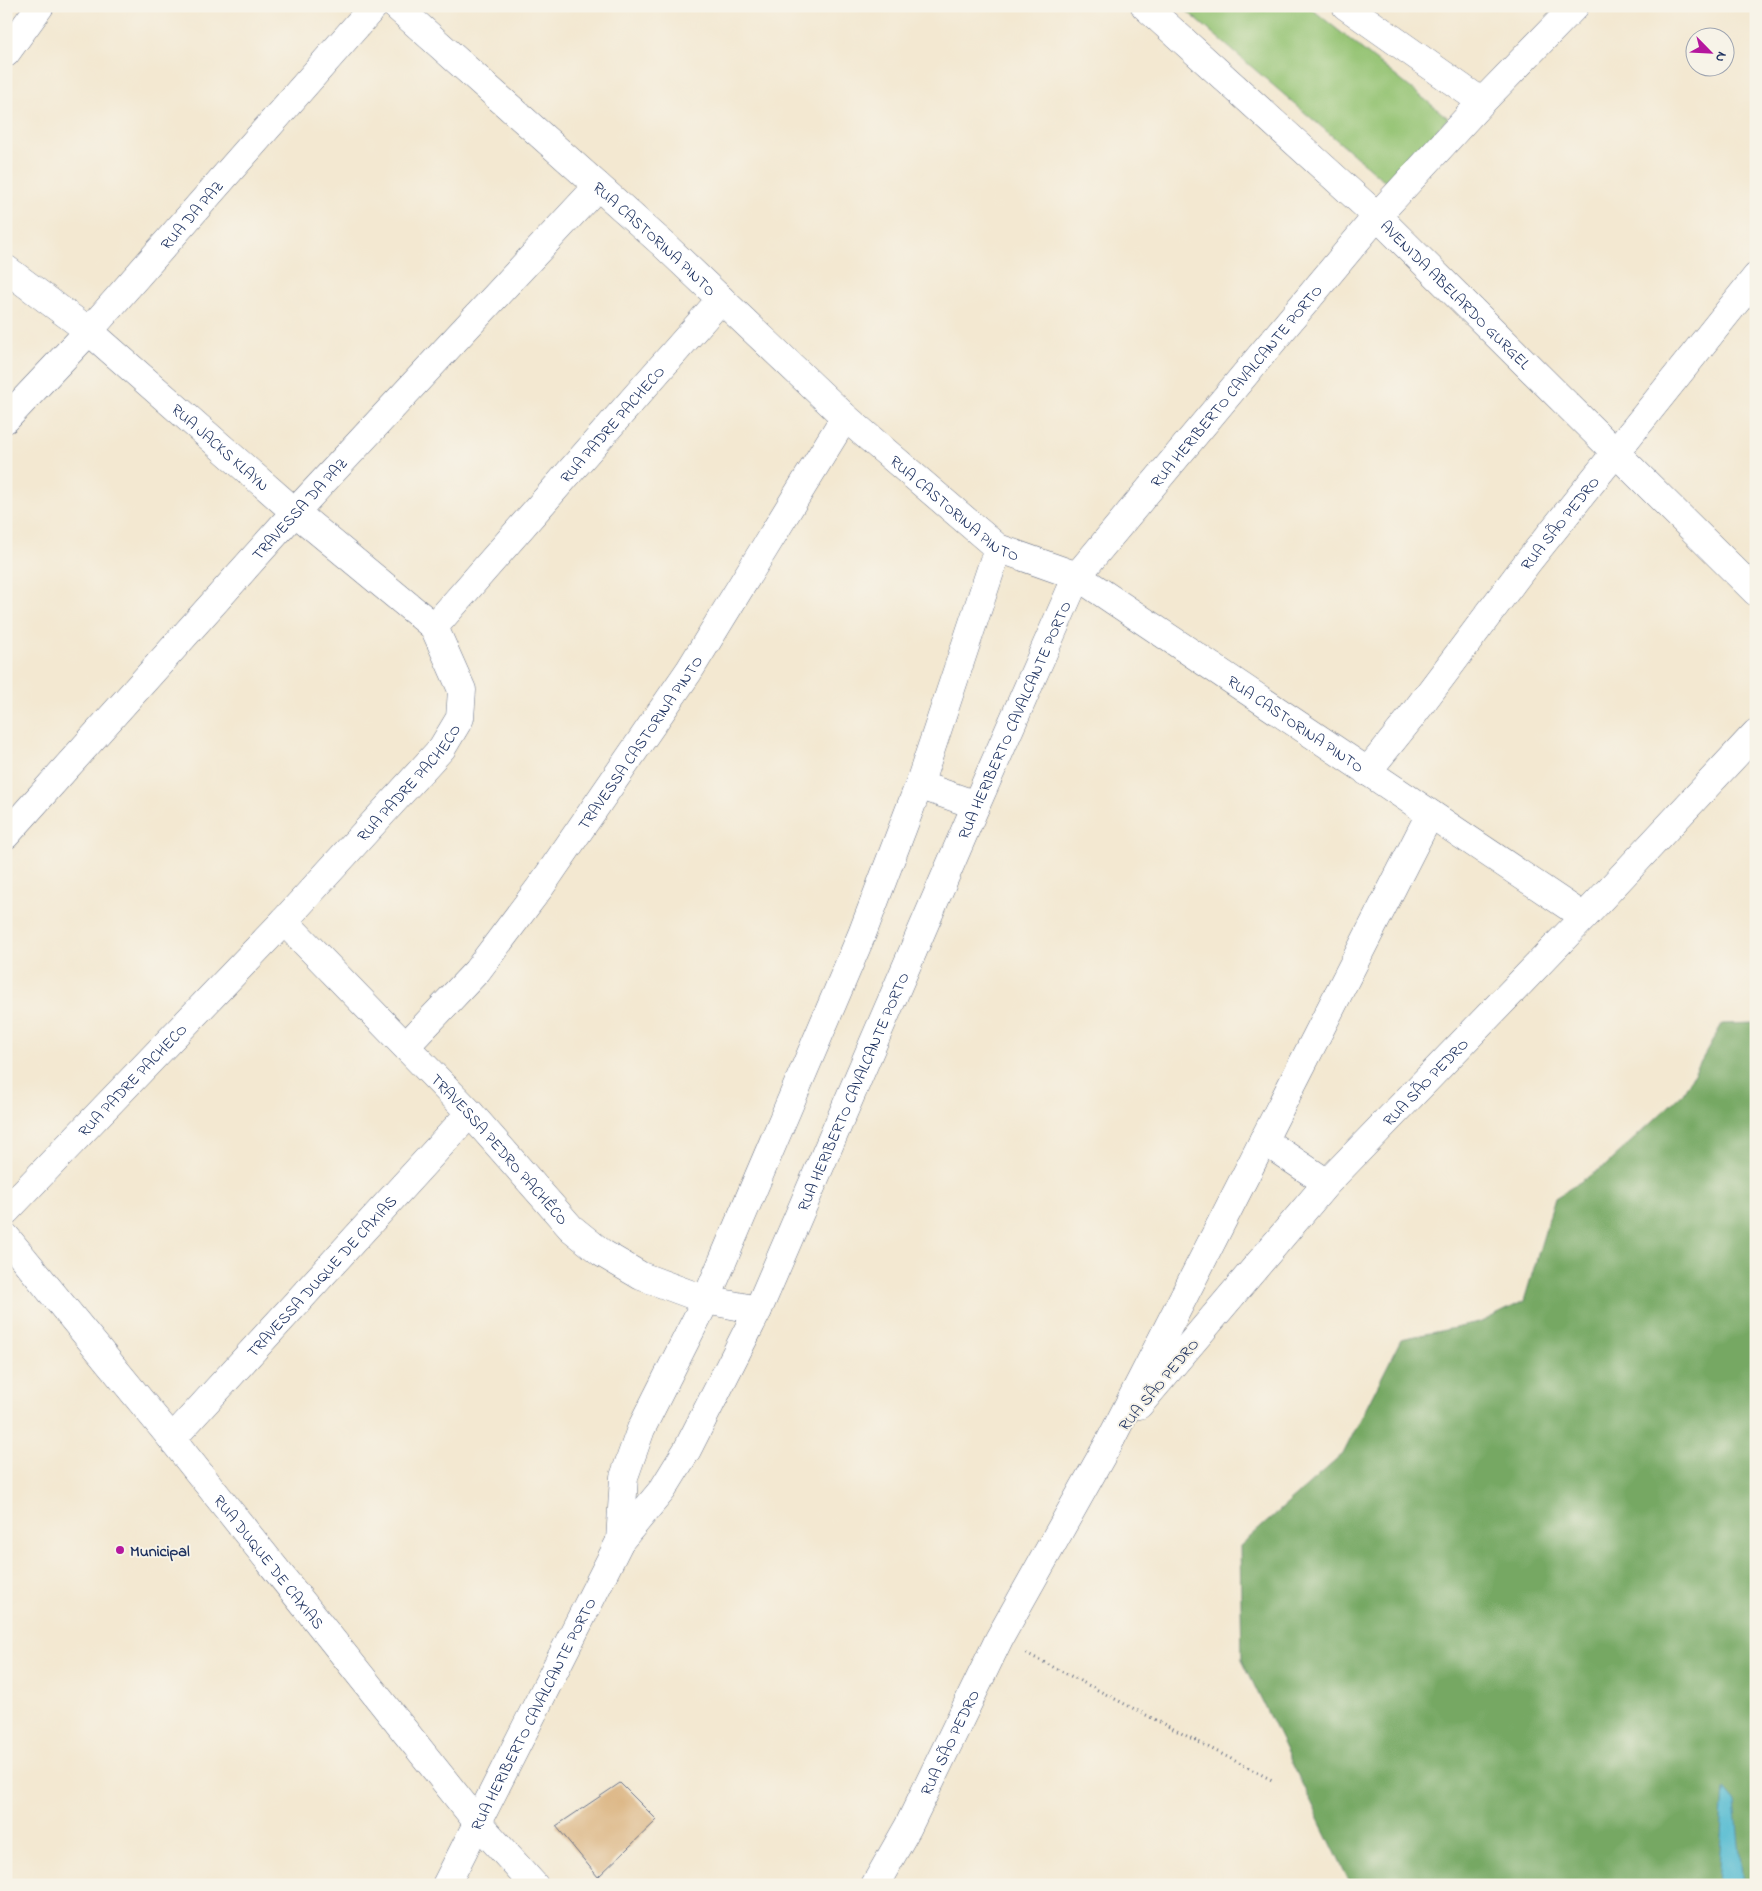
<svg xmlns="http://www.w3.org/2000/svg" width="1762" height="1891" viewBox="0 0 1762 1891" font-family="'Indie Flower',sans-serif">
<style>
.green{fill:#93c271;stroke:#577868}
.forest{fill:#76a863;stroke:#486c60}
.water{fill:#54bbd1;stroke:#387598}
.building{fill:#dcb684}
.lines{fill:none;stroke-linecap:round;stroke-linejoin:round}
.street-casing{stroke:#677086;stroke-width:29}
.secondary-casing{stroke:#677086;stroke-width:29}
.path{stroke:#677086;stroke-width:3;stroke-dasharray:1 4;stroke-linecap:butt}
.street{stroke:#fff;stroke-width:28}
.secondary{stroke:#fff;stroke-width:28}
.poi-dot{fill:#b5179e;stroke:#f7f3e8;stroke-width:2}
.labels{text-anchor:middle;stroke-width:4;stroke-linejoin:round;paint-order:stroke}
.street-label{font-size:16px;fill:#1b2f5e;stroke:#f7f3e8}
.poi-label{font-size:16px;font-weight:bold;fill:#1b2f5e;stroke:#f7f3e8;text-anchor:start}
</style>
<rect width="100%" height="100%" fill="#f7f3e8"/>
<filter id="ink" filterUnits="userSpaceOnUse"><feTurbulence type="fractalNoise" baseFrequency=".02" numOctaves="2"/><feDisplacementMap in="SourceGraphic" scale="10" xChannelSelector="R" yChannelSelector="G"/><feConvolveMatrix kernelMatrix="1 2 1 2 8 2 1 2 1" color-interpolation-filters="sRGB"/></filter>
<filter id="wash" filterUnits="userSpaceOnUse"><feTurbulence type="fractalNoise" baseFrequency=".0096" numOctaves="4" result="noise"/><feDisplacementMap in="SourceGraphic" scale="20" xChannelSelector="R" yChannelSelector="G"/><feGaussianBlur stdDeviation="1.12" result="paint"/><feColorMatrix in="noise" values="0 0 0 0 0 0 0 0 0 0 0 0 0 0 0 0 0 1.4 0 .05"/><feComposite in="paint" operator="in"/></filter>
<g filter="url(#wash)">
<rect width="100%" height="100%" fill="#f3e8d1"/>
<path class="green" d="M1181 6H1308L1448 118 1388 184Z"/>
<path class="forest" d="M1756 1023V1885H1351L1242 1660 1240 1546 1343 1454 1401 1339 1479 1323 1524 1301 1555 1198 1605 1166 1683 1093 1722 1024Z"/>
<path class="water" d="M1724 1789 1735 1802 1743 1885H1718Z"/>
<g id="blocks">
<path class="building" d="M620 1783 657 1820 598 1877 556 1826Z"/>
</g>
</g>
<g filter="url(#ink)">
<use href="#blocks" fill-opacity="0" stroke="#677086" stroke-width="1"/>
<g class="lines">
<defs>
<g id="street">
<path id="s1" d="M396 6 663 244 845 417 998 548 1077 576 1584 917"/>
<path d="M6 53 40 6"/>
<path d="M1482 102 1575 6"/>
<path id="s2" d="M6 269 89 331 295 512 434 627"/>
<path id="s3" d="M6 419 89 331 374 6"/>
<path id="s4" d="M1367 772 1409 720 1527 563 1756 277"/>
<path d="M919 785 976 805"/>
<path id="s5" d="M6 835 295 512 598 186"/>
<path id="s6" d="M284 921 470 1113 571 1228 602 1253 641 1276 706 1300 758 1310"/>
<path id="s7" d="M406 1046 477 971 541 886 689 671 845 417"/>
<path d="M1263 1140 1327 1183"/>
<path id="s8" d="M6 1211 284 921 442 748 460 718 462 690 434 627 721 299"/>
<path id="s9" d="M1139 1405 1327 1183 1584 917 1756 733"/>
<path id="s10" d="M172 1439 470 1113"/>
<path d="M620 1541 624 1477 641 1429 706 1300 862 934 919 785 998 548"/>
<path id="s11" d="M446 1885 620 1541 663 1489 687 1450 758 1310 976 805 1077 576 1377 216"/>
<path id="s12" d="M875 1885 908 1827 999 1639 1110 1441 1430 814"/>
</g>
<g id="secondary">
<path id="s13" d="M1145 6 1377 216 1756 592"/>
<path d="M1346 6 1482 102 1377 216"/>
<path id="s14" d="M6 1237 172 1439 478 1823 534 1885"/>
</g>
</defs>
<use href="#street" class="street-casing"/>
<use href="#secondary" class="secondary-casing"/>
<path class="path" d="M1026 1653 1272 1780"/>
<use href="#street" class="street"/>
<use href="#secondary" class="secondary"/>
</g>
</g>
<circle class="poi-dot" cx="120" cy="1550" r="5"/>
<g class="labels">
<g class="street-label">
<text dy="6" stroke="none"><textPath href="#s3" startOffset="276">RUA DA PAZ</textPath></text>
<text dy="6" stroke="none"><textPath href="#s1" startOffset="348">RUA CASTORINA PINTO</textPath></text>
<text dy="6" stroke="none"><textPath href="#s13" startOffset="424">AVENIDA ABELARDO GURGEL</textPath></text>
<text dy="6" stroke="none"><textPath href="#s11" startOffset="1704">RUA HERIBERTO CAVALCANTE PORTO</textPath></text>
<text dy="6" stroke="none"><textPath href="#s8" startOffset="1038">RUA PADRE PACHECO</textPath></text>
<text dy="6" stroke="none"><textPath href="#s2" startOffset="279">RUA JACKS KLAYN</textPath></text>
<text dy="6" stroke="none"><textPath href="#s1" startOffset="752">RUA CASTORINA PINTO</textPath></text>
<text dy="6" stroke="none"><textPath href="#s5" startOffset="439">TRAVESSA DA PAZ</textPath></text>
<text dy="6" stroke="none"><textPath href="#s4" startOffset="315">RUA SÃO PEDRO</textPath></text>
<text dy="6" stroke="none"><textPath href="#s11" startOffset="1299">RUA HERIBERTO CAVALCANTE PORTO</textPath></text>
<text dy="6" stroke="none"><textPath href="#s1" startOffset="1158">RUA CASTORINA PINTO</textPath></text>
<text dy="6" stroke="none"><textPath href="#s7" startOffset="384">TRAVESSA CASTORINA PINTO</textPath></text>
<text dy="6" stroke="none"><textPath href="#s8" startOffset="588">RUA PADRE PACHECO</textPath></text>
<text dy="6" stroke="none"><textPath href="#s8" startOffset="182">RUA PADRE PACHECO</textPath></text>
<text dy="6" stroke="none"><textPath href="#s9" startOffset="432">RUA SÃO PEDRO</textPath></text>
<text dy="6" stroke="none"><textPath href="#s11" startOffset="894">RUA HERIBERTO CAVALCANTE PORTO</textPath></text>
<text dy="6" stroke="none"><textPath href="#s6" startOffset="314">TRAVESSA PEDRO PACHÊCO</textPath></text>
<text dy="6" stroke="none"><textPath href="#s10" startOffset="221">TRAVESSA DUQUE DE CAXIAS</textPath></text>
<text transform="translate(1158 1384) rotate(-50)" y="6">RUA SÃO PEDRO</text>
<text dy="6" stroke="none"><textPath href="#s14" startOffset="418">RUA DUQUE DE CAXIAS</textPath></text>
<text dy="6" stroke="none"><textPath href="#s11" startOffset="192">RUA HERIBERTO CAVALCANTE PORTO</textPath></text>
<text dy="6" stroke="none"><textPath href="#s12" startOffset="161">RUA SÃO PEDRO</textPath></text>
</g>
<g class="poi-label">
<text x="130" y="1556">Municipal</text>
</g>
</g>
<rect width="1762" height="1891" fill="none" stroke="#f7f3e8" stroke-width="25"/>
<g transform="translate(1710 52) rotate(114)"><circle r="24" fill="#f7f3e8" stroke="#9fa5b1"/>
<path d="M0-4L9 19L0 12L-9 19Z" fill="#b5179e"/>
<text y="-8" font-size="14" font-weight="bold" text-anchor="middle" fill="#1b2f5e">N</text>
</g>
</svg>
